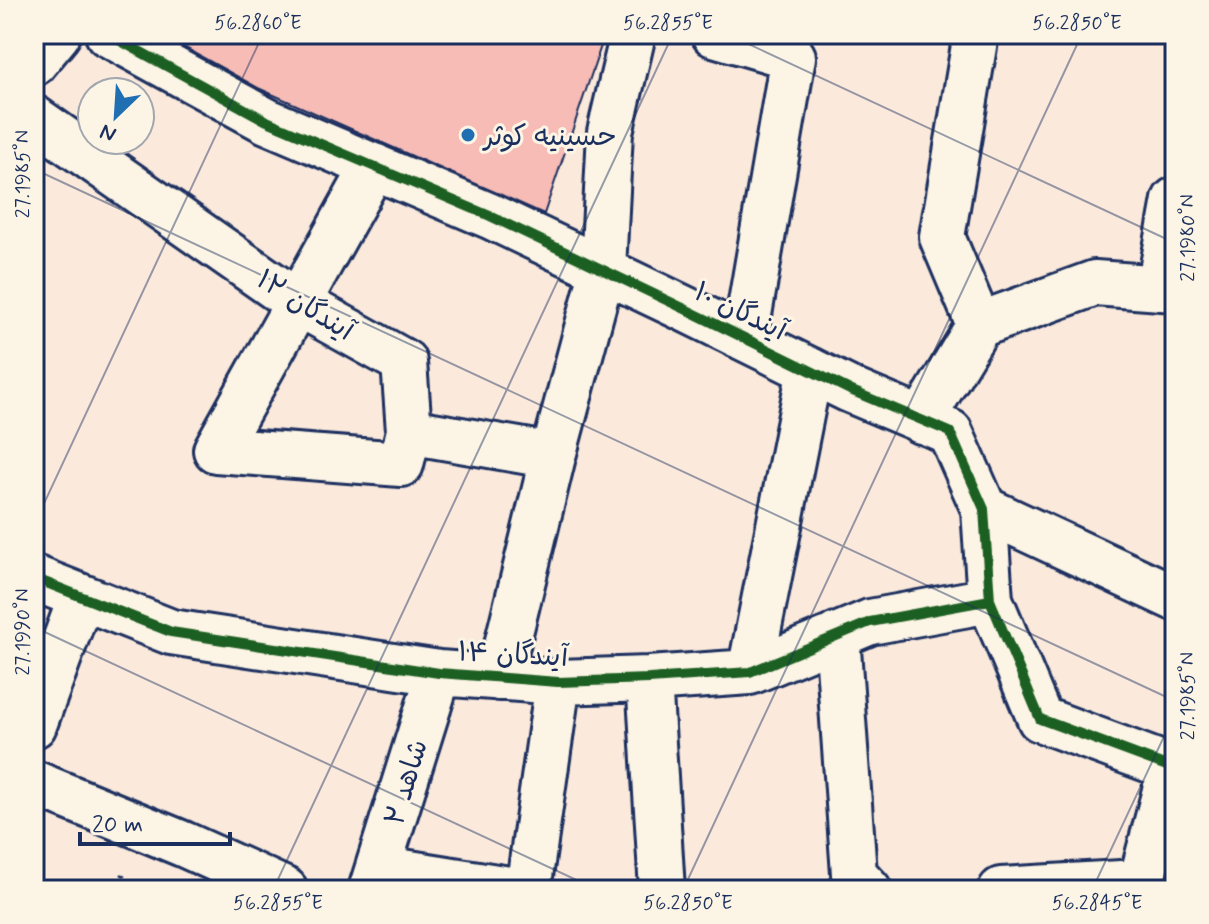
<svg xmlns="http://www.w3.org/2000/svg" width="1209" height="924" viewBox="0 0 1209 924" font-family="Mynerve,'Playpen Sans Arabic',sans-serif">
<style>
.building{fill:#f7bcb6;stroke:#1b2f5e;stroke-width:2}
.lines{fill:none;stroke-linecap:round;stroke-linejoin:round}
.minor-casing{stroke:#1b2f5e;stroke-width:50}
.path{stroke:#1b2f5e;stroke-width:5;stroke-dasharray:2 6;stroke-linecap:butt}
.minor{stroke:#fcf5e5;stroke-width:44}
.cycleway-casing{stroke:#fcf5e5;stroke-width:15}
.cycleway{stroke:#1b5e20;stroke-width:10}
.ticks{fill:none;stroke:#1b2f5e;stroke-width:2;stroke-opacity:0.45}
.poi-dot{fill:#1f6fb2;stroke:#fcf5e5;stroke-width:3}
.labels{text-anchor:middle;stroke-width:6;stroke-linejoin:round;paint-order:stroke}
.poi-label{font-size:28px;fill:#1b2f5e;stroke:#fcf5e5;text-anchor:start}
.street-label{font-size:28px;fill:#1b2f5e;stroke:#fcf5e5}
.neatline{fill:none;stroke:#1b2f5e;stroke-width:3}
.ticks-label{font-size:20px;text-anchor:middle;fill:#1b2f5e}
</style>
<rect width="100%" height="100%" fill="#fbeadc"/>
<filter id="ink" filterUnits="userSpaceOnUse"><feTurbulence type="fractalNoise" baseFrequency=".0125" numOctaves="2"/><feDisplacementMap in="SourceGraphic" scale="16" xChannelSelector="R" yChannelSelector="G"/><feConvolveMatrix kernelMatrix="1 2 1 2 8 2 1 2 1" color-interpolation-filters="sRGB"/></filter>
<g filter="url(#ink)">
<path class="building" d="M160 34H605L544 214 258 88Z"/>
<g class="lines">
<defs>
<path id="minor" d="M108 34 267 121 490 216 683 308 850 390 950 432 984 509 990 600 1040 719 1175 769
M714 34 793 57 745 338
M976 34 942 237 979 325
M34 63 58 34
M34 118 298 303 404 362 409 431 553 456
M374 166 216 450 401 464 409 431
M1159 288 1175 200
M921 421 979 325 1095 283 1175 289
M984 509 1175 598
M34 578 171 632 439 673 558 682 649 679 750 672 870 622 990 600
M837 635 854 874 869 890
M750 672 810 370
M499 678 553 456 603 269 610 132 633 34
M649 679 662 890
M34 725 81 597
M34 783 183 844 285 890
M378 868 516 890
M371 890 439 673
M528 890 558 682
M1001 890 1139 882
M1139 890 1171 768"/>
</defs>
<use href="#minor" class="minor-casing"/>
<path class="path" d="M114 890 125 872"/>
<use href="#minor" class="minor"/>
<defs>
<path id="cycleway" d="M108 34 267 121 490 216 683 308 850 390 950 432 984 509 990 600 1040 719 1175 769
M34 578 171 632 439 673 558 682 649 679 750 672 870 622 990 600"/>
</defs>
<use href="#cycleway" class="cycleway-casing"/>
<use href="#cycleway" class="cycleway"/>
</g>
</g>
<path class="ticks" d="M727 34 1175 243M34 169 1175 701M34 525 263 34M34 627 598 890M273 890 673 34M683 890 1082 34M1092 890 1175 713"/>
<circle class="poi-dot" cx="468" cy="135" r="8"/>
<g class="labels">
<g class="poi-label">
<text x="484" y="145">حسینیه کوثر</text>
</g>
<g class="street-label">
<text transform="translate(306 304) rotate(32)" y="10">آیندگان ۱۲</text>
<text transform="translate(741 310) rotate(26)" y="10">آیندگان ۱۰</text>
<text transform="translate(513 653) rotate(3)" y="10">آیندگان ۱۴</text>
<text transform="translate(405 782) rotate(-73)" y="10">شاهد ۲</text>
</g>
</g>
<rect width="1209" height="924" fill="none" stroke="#fcf5e5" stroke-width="88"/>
<g transform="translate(116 116) rotate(205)"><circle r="38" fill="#fcf5e5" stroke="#a2a6af" stroke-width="2"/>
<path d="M0-6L14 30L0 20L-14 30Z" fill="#1f6fb2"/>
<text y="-12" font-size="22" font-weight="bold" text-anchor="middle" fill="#1b2f5e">N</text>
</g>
<path d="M80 832v12h150v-12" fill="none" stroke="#1b2f5e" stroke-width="4"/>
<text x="92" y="832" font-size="24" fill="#1b2f5e" stroke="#fcf5e5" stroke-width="6" paint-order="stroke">20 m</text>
<rect x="44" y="44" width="1121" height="836" class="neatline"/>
<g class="ticks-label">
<text x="258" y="29">56.2860°E</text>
<text x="668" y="29">56.2855°E</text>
<text x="1077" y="29">56.2850°E</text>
<text transform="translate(22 174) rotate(-90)" y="7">27.1985°N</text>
<text transform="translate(1187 238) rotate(-90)" y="7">27.1980°N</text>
<text transform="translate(22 632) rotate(-90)" y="7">27.1990°N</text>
<text transform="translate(1187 696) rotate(-90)" y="7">27.1985°N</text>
<text x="278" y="909">56.2855°E</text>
<text x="688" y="909">56.2850°E</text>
<text x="1097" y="909">56.2845°E</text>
</g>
</svg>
